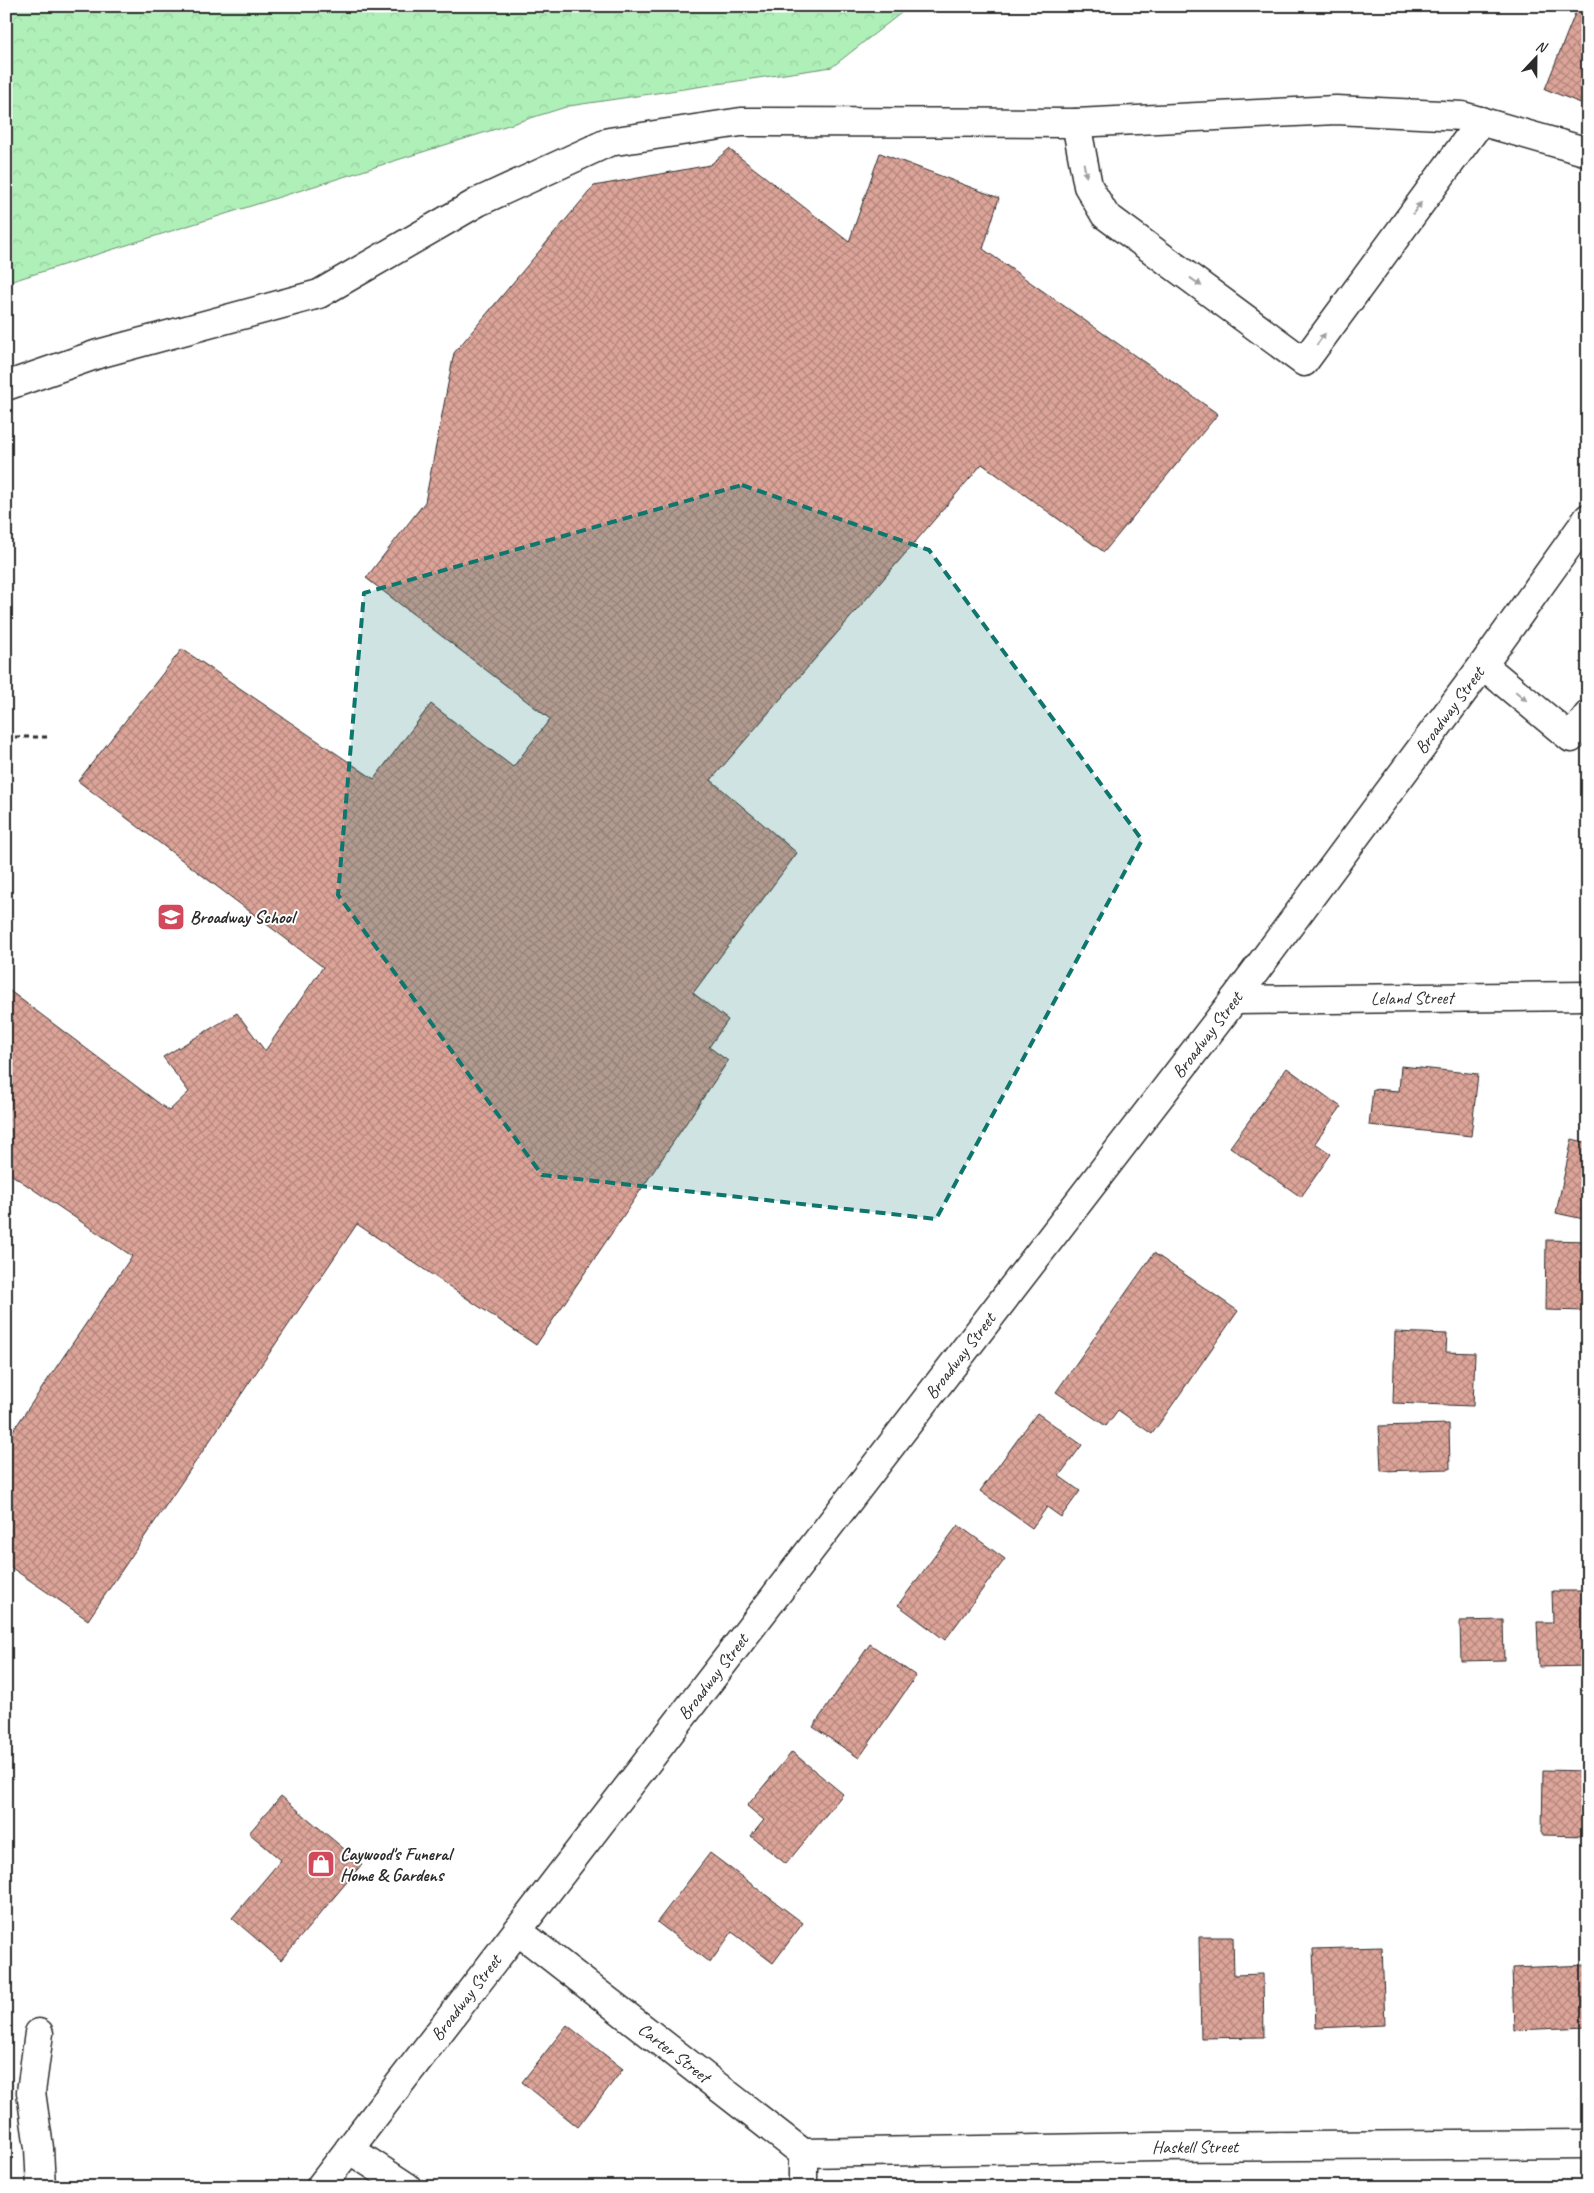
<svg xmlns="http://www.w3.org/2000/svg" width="1594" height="2193" viewBox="0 0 1594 2193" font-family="Caveat,sans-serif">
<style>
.forest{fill:url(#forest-crowns);stroke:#6d8e72}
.building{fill:url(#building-cross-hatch);stroke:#2b2b2b}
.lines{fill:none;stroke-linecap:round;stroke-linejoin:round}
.minor-casing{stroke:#2b2b2b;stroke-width:31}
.path{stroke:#2b2b2b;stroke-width:3;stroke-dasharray:5 4;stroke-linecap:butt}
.minor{stroke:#fff;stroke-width:28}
.oneway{fill:#a0a0a0}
.marked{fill:#0f766e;fill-opacity:0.2;stroke:#0f766e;stroke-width:4;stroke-dasharray:10 6;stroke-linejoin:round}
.labels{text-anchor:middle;stroke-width:4;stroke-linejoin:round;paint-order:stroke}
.street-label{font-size:18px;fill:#2b2b2b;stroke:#fff}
.poi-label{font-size:18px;font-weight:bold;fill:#2b2b2b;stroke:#fff;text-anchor:start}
</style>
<defs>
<pattern id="forest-crowns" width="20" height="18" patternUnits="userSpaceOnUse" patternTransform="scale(1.25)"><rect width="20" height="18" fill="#aff0b9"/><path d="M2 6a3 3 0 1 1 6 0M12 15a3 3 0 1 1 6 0" fill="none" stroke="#97ce9f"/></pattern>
<pattern id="building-cross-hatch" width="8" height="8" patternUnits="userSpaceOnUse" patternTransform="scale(1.25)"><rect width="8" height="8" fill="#dda499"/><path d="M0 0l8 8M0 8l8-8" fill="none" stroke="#b3867d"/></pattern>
</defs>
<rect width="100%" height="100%" fill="#fff"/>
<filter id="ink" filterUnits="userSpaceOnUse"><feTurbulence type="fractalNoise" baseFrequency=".02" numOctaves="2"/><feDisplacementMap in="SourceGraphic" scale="10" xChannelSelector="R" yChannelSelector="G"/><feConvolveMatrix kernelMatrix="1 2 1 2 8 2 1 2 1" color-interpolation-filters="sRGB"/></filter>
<g filter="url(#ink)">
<path class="forest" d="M6 6H910L832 67 569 106 6 283Z"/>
<path class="building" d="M1578 6H1588V106L1545 89Z
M729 149 849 242 880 153 999 198 983 249 1218 414 1104 552 982 464 711 780 797 853 693 993 728 1020 709 1047 728 1061 536 1345 357 1224 88 1620 6 1564V1441L132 1256 6 1171V988L169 1111 189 1092 163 1057 237 1013 265 1051 323 967 78 781 182 649 374 779 431 704 513 767 550 719 366 578 425 502 454 353 594 186 710 165Z
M1401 1066 1478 1074 1471 1136 1369 1125 1373 1089 1399 1091Z
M1287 1068 1341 1107 1315 1143 1331 1154 1301 1197 1230 1147Z
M1572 1139 1588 1143V1220L1556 1213Z
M1546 1240 1588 1241V1311L1545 1310Z
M1154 1253 1238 1311 1152 1434 1118 1410 1106 1426 1056 1392Z
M1395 1332 1447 1334 1446 1352 1475 1353 1473 1406 1393 1403Z
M1037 1413 1082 1445 1059 1476 1080 1491 1061 1517 1047 1507 1032 1528 980 1491Z
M1449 1424 1450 1469 1381 1471 1379 1426Z
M958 1525 1005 1559 945 1640 898 1605Z
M1552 1591H1588V1666L1539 1667 1537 1622H1553Z
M1503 1620 1504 1660 1461 1661 1460 1621Z
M870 1644 916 1676 859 1758 813 1727Z
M792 1752 843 1794 786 1864 751 1836 764 1820 747 1806Z
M1543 1770 1588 1771V1836L1542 1835Z
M281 1796 362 1864 281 1960 232 1918 281 1860 249 1833Z
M710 1853 803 1923 773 1963 732 1932 710 1963 657 1922Z
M1199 1937H1233L1234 1975 1263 1974 1264 2037 1201 2038Z
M1382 1947 1385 2025 1316 2028 1313 1949Z
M1588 1965V2027L1514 2030 1512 1968Z
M567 2025 623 2069 578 2127 522 2082Z"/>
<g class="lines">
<defs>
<g id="minor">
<path d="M1076 123 1088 186 1105 215 1304 362 1481 121"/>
<path d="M6 386 98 354 319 294 478 202 609 142 741 122 1076 123 1336 110 1462 116 1588 152"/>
<path d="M1483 665 1571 738 1588 715"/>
<path id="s1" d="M1234 1000 1588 996"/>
<path id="s2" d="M518 1931 803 2153V2187"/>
<path d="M39 2033 31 2092 39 2148 41 2187"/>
<path d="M349 2149 407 2187"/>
<path id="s3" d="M803 2153 1155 2147 1588 2144"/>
<path id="s4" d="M320 2187 1234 1000 1483 665 1588 518"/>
</g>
</defs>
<use href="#minor" class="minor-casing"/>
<path class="path" d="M6 737H47"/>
<use href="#minor" class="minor"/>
</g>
<defs><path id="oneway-solid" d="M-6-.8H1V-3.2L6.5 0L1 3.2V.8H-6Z" transform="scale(1.25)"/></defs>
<g class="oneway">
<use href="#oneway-solid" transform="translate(1085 170) rotate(79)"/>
<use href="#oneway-solid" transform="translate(1417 208) rotate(-54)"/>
<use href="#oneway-solid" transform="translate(1196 282) rotate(36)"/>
<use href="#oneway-solid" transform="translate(1321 339) rotate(-54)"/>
<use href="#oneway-solid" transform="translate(1521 696) rotate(40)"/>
</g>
</g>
<path class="marked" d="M742 485 929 550 1142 840 936 1219 542 1175 338 895 364 593Z"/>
<defs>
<symbol id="school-square" viewBox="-11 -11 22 22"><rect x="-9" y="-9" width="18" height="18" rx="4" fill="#d1495b" stroke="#fff"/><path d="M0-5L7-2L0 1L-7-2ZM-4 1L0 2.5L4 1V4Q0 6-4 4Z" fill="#fff"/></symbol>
<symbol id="shop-square" viewBox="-11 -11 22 22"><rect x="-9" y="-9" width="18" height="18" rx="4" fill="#d1495b" stroke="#fff"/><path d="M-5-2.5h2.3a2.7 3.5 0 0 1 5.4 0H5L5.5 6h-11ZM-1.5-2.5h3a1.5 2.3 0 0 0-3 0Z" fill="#fff"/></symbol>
</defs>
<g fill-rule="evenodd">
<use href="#school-square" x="155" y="901" width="32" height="32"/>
<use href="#shop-square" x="305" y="1848" width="32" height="32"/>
</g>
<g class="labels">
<g class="street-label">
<text dy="6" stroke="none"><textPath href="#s4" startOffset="1859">Broadway Street</textPath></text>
<text dy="6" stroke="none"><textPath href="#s1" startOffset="178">Leland Street</textPath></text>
<text dy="6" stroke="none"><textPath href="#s4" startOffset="1454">Broadway Street</textPath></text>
<text dy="6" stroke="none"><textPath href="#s4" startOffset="1049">Broadway Street</textPath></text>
<text dy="6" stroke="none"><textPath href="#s4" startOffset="644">Broadway Street</textPath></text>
<text dy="6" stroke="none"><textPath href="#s4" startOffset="239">Broadway Street</textPath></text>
<text dy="6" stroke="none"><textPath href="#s2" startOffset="198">Carter Street</textPath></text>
<text dy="6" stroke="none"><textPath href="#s3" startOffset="392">Haskell Street</textPath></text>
</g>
<g class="poi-label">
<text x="190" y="923">Broadway School</text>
<text x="340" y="1860">Caywood's Funeral<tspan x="340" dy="21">Home &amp; Gardens</tspan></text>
</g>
</g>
<rect width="1594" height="2193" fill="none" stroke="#fff" stroke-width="25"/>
<rect x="12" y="12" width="1569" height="2168" fill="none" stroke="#2b2b2b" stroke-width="2" filter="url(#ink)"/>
<g transform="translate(1536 58) rotate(22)" stroke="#ffffff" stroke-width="4" paint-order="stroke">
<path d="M0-4L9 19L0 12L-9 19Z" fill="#2b2b2b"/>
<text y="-8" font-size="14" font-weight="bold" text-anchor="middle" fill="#2b2b2b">N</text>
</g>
</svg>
